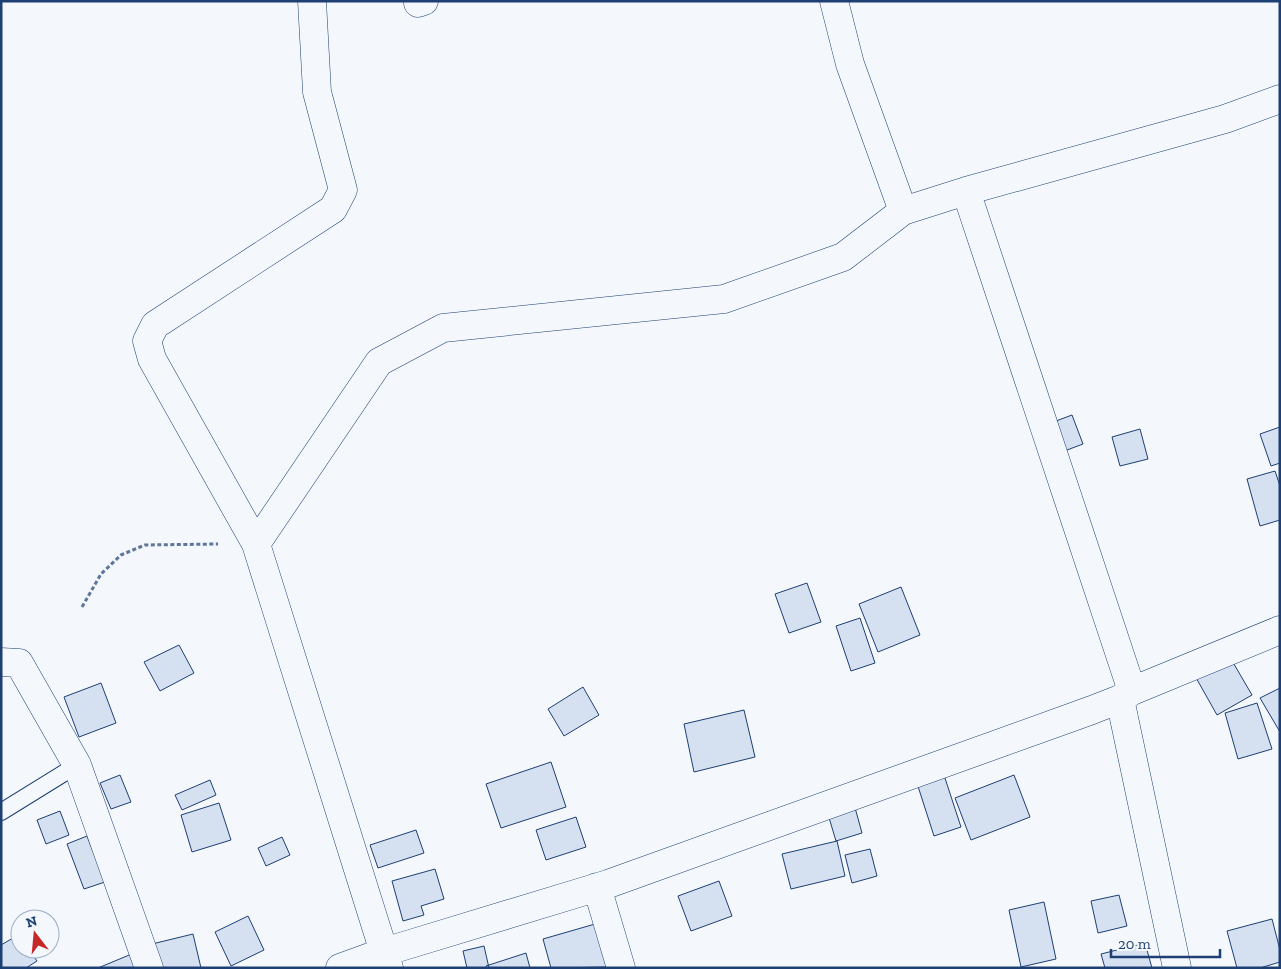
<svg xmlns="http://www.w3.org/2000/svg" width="1281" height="969" viewBox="0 0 1281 969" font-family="'Zilla Slab',serif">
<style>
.building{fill:#d5e0f0;stroke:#1d3f73}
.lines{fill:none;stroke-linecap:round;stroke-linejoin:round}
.service-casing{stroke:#1d3f73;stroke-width:18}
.minor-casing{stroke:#1d3f73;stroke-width:29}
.path{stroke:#5e769c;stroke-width:3;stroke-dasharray:4 2.5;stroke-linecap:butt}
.service{stroke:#f4f7fb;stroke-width:16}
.minor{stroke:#f4f7fb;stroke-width:28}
</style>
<rect width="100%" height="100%" fill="#f4f7fb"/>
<path class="building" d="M1072 415 1083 444 1059 453 1048 424Z
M1280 427V463L1271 466 1260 434Z
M1140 429 1148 459 1120 466 1112 437Z
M1275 471 1280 486V520L1260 526 1247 479Z
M807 583 821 622 789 633 775 594Z
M901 587 920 635 878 652 859 604Z
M860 618 875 663 851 671 836 626Z
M179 645 194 673 160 691 144 662Z
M1224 647 1252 695 1217 715 1190 667Z
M101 683 116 723 79 737 64 697Z
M583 687 599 715 564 736 548 709Z
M1280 688V732L1260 698Z
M1257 703 1272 749 1238 759 1225 713Z
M744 710 755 757 694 772 684 724Z
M551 762 566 807 501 828 486 784Z
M942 769 961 827 934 836 915 777Z
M120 775 131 802 111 809 100 783Z
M1014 775 1030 817 971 840 955 798Z
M210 780 216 795 182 810 175 795Z
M219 803 231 840 192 852 181 815Z
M854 804 862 833 836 841 827 811Z
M60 811 69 835 46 844 37 820Z
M576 817 586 847 546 860 536 830Z
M416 830 424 853 378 868 370 845Z
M87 836 105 882 84 889 67 844Z
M282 837 290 855 266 866 258 848Z
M837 841 845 876 791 889 782 854Z
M870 849 877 876 852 883 845 855Z
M435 869 444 899 421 906 424 915 403 921 392 881Z
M719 881 732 916 691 931 678 896Z
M1119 895 1127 926 1098 933 1091 901Z
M1044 902 1056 959 1021 967 1009 910Z
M248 916 264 950 231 966 215 932Z
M1272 919 1280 950V962L1260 968H1237L1227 931Z
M595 924 607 967 551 968 543 939Z
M20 934V949H29L37 961 26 968H1V945Z
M193 934 201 968H157L152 944Z
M1145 943 1152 968H1105L1101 954Z
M484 946 489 968H467L463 951Z
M134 953 140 968H98Z
M526 953 530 968H487L486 966Z"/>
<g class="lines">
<defs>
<path id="service" d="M1 812 77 765"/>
<path id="minor" d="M312 1 317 92 343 190 333 209 155 325 147 341 152 359 256 544 389 968
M834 1 850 64 903 211
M418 3 424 1
M966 191 1132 691
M256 544 379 362 443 328 724 299 843 257 903 211 966 191 1225 119 1280 99
M1 662 19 663 77 765 149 968
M1120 699 1177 968
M597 887 621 968
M340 968 384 952 608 884 1092 710 1120 699 1132 691 1280 630"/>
</defs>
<use href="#service" class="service-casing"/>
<use href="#minor" class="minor-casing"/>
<path class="path" d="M82 607 101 574 121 555 145 545 218 544"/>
<use href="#service" class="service"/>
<use href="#minor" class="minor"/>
</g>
<rect width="1281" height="969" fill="none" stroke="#1d3f73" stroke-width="5"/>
<g transform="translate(35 934) rotate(344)"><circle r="24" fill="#f4f7fb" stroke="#9eadc5"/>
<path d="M0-4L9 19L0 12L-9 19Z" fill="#c62828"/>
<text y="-8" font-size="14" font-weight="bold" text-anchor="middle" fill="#1d3f73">N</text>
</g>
<path d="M1111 949v8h109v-8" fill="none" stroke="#1d3f73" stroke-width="2.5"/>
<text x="1118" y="949" font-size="15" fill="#1d3f73" stroke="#f4f7fb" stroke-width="4" paint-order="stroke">20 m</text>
</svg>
